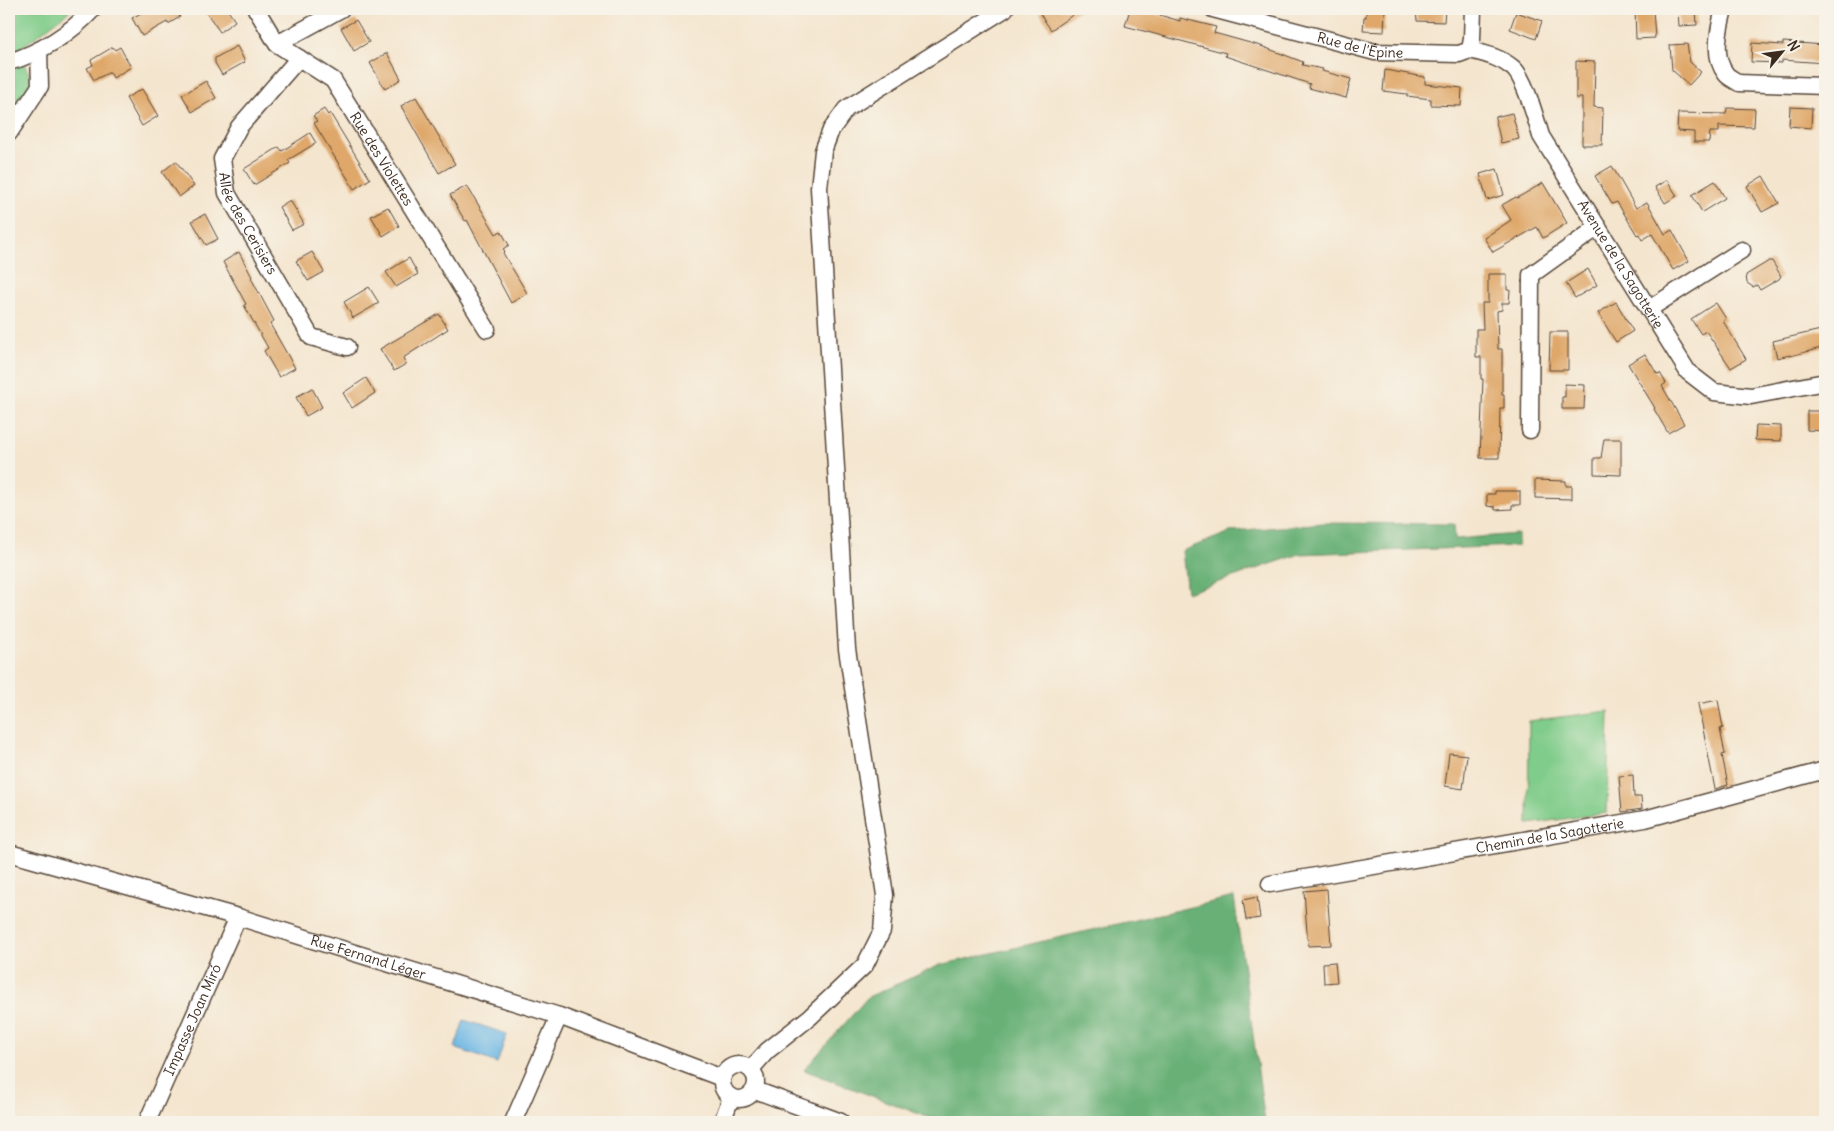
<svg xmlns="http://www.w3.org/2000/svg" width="1834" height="1131" viewBox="0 0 1834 1131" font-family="Delius,sans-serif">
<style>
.green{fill:#80cc8a;stroke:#5e7b54}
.forest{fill:#68b076;stroke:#526d4a}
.water{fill:#6bb6e4;stroke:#537081}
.building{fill:#dfa769}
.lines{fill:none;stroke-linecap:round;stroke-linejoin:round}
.minor-casing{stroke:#574638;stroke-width:19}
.minor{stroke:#fff;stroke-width:16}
.labels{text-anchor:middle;stroke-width:4;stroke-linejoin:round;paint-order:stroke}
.street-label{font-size:14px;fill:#3b2a1e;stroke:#f7f3e8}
</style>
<rect width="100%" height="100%" fill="#f7f3e8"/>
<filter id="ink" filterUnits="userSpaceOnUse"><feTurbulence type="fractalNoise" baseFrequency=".02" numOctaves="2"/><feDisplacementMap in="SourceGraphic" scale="10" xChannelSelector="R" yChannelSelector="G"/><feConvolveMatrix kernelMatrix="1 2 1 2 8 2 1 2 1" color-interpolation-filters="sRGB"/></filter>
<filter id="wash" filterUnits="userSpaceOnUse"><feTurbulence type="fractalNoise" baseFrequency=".0096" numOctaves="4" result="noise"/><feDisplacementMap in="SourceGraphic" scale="20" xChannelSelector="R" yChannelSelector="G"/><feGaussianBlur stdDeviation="1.12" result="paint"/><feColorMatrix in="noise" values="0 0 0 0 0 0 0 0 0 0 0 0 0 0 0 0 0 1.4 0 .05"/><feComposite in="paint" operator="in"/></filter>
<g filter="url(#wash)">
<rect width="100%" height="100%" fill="#f4e5ce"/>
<path class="green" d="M9 9H72L17 51 33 81 9 114Z
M1609 711 1607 813 1528 824 1529 721Z"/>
<path class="forest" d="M1323 523 1454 524 1455 539 1518 534V546L1300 554 1187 593 1182 551 1233 531Z
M1234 897 1265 1122H940L804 1070 868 997 940 965Z"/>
<path class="water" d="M464 1020 507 1034 497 1063 455 1048Z"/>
<g id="blocks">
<path class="building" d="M148 9H190L179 15 180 17 168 24 167 22 142 36 132 18Z
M204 9H227L235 21 220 32Z
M1047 9H1081L1051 30 1040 14Z
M1130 9H1139L1180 21V18L1216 27 1214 33 1261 46 1303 62 1302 65 1323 69 1322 71 1351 79 1346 98 1309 88 1310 84 1225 56 1226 53 1125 26Z
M1366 9H1385L1384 32 1363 31 1364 17H1366Z
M1416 9H1445L1444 22 1417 21Z
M1635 9H1653L1655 38 1636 39Z
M1678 9H1696L1697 25 1679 26Z
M1516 12 1542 21 1536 39 1510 29Z
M356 20 369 42 354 51 341 28Z
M1783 42 1825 45V63L1782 60V63L1751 62 1752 43 1783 45Z
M1687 44 1690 62 1701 72 1689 85 1672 70 1670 45Z
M237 46 245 62 222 75 215 63V58Z
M113 47 115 50 120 47 131 67 113 78 110 72 94 80 87 68 93 65 91 60Z
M387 53 401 79 385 89 370 63Z
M1576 61 1595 62 1594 107 1603 108 1602 145H1582V98H1576Z
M1385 70 1425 77V84L1462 88 1461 106 1431 105V99L1407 96V94L1383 91Z
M206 81 216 98 192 112 182 95Z
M142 89 158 116 142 126 126 98Z
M416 97 455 164 439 173 401 106Z
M1790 107 1812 108 1811 128 1789 126Z
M1727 108 1755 109 1754 127 1719 126V132H1710L1709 142H1694V132L1677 131 1678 113 1726 114Z
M324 109 328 115 330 113 370 179 354 189 314 123 317 121 313 116Z
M1512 113 1519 139 1501 143 1495 117Z
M310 133 316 143 288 160 290 163 254 185 244 169 279 147 282 151Z
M176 161 194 186 179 197 162 172Z
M1612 166 1636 208 1647 202 1665 234 1672 230 1689 261 1673 270 1652 234 1642 240 1639 234 1637 235 1617 202 1612 204 1595 176Z
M1497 169 1504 195 1487 200 1480 174Z
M1763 176 1779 203 1762 212 1747 186Z
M1667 180 1677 196 1665 203 1655 187Z
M1715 181 1725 198 1702 212 1692 195Z
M1543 183 1567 223 1543 238 1537 227 1493 252 1484 238 1511 220 1502 205 1516 197 1517 198Z
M467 186 496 234 501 231 509 245 503 249 505 251 503 253 527 293 511 303 467 220 465 221 450 195Z
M290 200 304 224 292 230 279 207Z
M388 207 399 226 383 236 371 216Z
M205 214 218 239 206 245 192 221Z
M239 252 252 277 251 278 274 321 270 324 295 368 279 377 264 351 268 348 244 305 246 304 223 262Z
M312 252 324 272 308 281 296 261Z
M409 258 418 274 396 287 386 272Z
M1769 261H1772L1781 276 1779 279 1760 290 1757 285 1753 287 1747 283 1746 275Z
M1588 269 1597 285 1575 298 1566 283Z
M1488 274H1507V290H1510L1509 303H1502V310L1497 311 1498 349H1502V394H1504V408H1500L1499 458H1480L1483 379H1481V357H1476V329H1483L1482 303H1488Z
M369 287 379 303 353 318 344 302Z
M1616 302 1633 331 1616 342 1598 313Z
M1716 303 1726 319 1723 321 1746 359 1731 368 1706 331 1701 334 1691 319Z
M439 314 448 329 403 358 406 364 394 371 380 349Z
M1825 329V347L1790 356V355L1777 358 1773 341Z
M1550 332H1568V370H1549Z
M1645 354 1657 374 1660 373 1666 383 1662 386 1684 424 1668 433 1654 409 1655 408 1628 364Z
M366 378 375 393 352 408 343 393Z
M1565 384 1585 385 1584 409H1562V397H1565Z
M312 388 322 407 306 416 296 397Z
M1807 411H1825V431L1807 430Z
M1756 425 1781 426V441L1755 440Z
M1604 439H1621V475L1594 474V458H1601Z
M1535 480 1566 481V486H1572V499L1535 498Z
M1495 491H1520V505H1512V509L1495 510V507L1487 506V494H1495Z
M1718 700 1723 728 1720 729 1725 754 1722 755 1728 785 1715 789 1698 704Z
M1449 753 1467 755 1463 789 1445 786Z
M1633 775 1634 797H1641L1642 809 1622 812 1619 776Z
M1327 889 1331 945 1308 946 1304 891Z
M1257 897 1260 918 1246 920 1243 900Z
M1335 962 1337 982 1324 983 1323 963Z"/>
</g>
</g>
<g filter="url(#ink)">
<use href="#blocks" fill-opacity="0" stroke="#574638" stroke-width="1"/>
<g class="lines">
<defs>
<g id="minor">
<path id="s1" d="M256 9 277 44 333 80 487 329"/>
<path id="s2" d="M1213 9 1375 52 1459 54 1470 50 1472 39 1473 9"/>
<path d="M1724 9C1719 28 1712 57 1726 74 1729 78 1735 80 1739 83L1825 86"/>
<path d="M277 44 341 9"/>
<path id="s3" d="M1470 50C1485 54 1500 57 1513 68 1525 78 1536 120 1541 136L1688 372 1714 392 1751 396 1825 382"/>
<path id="s4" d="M299 58 239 127 222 159 227 193 311 337 347 347"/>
<path d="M9 62C40 53 71 33 93 9"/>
<path d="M9 133 40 86 39 51"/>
<path d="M1649 309 1742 250"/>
<path d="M1530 430 1531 275 1598 227"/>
<path id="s5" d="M9 853 238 917 559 1016 722 1078"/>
<path id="s6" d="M1270 884 1645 819 1825 770"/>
<circle cx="739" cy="1082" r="17"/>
<path d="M751 1069 767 1051 810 1017 865 965 882 931 885 895 847 649 819 188 823 151 831 130 846 109 1005 9"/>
<path d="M755 1090 841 1122"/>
<path id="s7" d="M147 1122 238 917"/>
<path d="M513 1122 559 1016"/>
<path d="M722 1122 731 1098"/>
</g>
</defs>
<use href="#minor" class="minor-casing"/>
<use href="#minor" class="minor"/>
</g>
</g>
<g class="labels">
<g class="street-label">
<text dy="5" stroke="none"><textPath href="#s2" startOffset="152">Rue de l'Épine</textPath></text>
<text dy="5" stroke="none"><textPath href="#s1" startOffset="200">Rue des Violettes</textPath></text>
<text dy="5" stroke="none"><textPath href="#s4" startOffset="198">Allée des Cerisiers</textPath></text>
<text dy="5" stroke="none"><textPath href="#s3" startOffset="272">Avenue de la Sagotterie</textPath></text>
<text dy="5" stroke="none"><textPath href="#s6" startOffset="284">Chemin de la Sagotterie</textPath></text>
<text dy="5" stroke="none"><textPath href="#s5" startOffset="374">Rue Fernand Léger</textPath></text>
<text dy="5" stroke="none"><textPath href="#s7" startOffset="112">Impasse Joan Miró</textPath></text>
</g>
</g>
<rect width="1834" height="1131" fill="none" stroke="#f7f3e8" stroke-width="30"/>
<g transform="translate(1782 52) rotate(61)" stroke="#f7f3e8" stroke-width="4" paint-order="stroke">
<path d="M0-4L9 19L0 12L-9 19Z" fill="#3b2a1e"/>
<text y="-8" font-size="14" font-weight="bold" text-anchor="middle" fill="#3b2a1e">N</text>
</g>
</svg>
